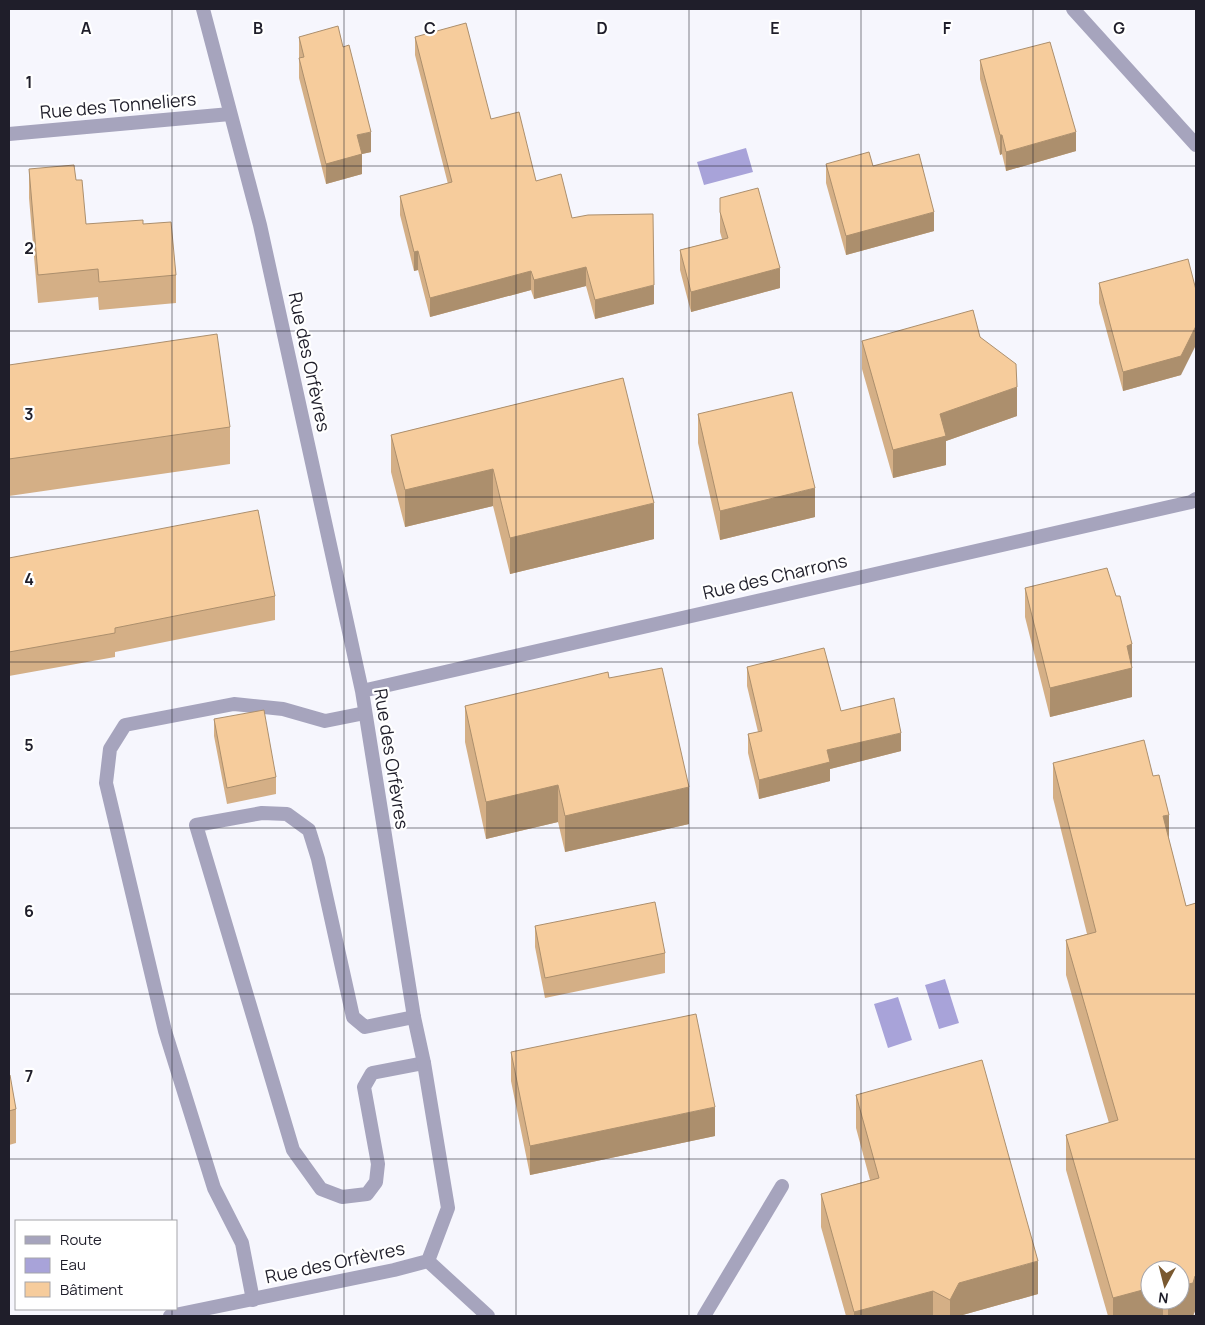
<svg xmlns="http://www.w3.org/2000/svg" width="1205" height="1325" viewBox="0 0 1205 1325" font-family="Manrope,sans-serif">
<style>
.water{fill:#a8a3d9}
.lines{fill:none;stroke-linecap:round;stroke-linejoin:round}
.service{stroke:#a6a4bd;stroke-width:14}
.minor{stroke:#a6a4bd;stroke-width:14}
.wall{fill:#d4af86;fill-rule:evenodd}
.shaded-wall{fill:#ac8f6d}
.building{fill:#f6cc9c;stroke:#ac8f6d}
.grid{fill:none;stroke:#1f1e2a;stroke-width:1;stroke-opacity:0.55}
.labels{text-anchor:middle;stroke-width:4.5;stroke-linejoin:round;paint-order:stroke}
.street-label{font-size:18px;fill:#1f1e2a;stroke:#fff}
.grid-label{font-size:16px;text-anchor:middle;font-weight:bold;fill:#1f1e2a;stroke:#fff;stroke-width:4.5;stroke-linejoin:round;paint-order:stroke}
</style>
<rect width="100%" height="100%" fill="#f6f6fd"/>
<path class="water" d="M746 148 753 172 704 185 697 162Z
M945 979 959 1023 939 1029 925 985Z
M898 997 912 1040 888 1048 874 1004Z"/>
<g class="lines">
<path class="service" d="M414 1017 365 1027 353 1017 318 859 309 830 287 814 262 813 196 825 293 1150 321 1189 342 1197 367 1194 376 1182 378 1164 364 1087 372 1073 424 1063
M253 1300 242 1243 214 1188 165 1031 106 783 110 749 125 725 234 704 283 709 325 721 365 713
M704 1316 782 1186"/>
<path class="minor" d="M203 9 260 225 362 691 414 1017 424 1063 448 1208 428 1261
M1073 9 1196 145
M9 134 230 114
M362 691 1191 502 1196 499
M428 1261 488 1316
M170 1316 394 1270 428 1261"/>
</g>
<path class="wall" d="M299 37 371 152 362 154V174L326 184 299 78Z
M415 37 491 119 536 181 654 304 595 319 586 286 534 299 531 290 430 317 418 270 414 271 400 215V196L448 184 415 55Z
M980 60 1076 151 1006 171 1002 154 1000 155 980 79Z
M826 164 873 166 934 231 846 255 826 183Z
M29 169 76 180 86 224 176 275V303L99 310 98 297 38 303 29 198Z
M720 198 780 288 691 312 680 270V250L722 239 720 232Z
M1099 283 1181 375 1123 391 1099 303Z
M980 337 1017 416 946 441V465L893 478 862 369V341Z
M9 365 230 427V464L9 496Z
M623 378 654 539 510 574 493 506 405 527 391 472V435Z
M698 414 815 517 720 540 698 443Z
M9 558 275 596V620L115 652V657L9 676Z
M1025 588 1116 596 1132 644V697L1050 717 1025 617Z
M747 667 841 711 901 751 830 769V781L759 799 748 753V734L758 732 747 686Z
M609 678 689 824 565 852 558 822 486 839 465 742V706Z
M214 719 276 777V794L227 804 214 736Z
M1053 763 1169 840 1186 906 1196 903V1311H1195L1193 1316H1108L1066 1170V1135L1109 1123 1066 975V940L1087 934 1053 798ZM1150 1270 1180 1300H1150Z
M535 926 665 953V973L545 998 535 947Z
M511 1052 715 1136 530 1175 511 1081Z
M9 1075 16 1109V1143L9 1145Z
M856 1095 1038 1294 959 1316H846L821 1227V1194L870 1180 856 1128Z"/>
<path class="shaded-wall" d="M371 132V152L362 154V174L326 184V164L357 135Z
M1076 132V151L1006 171V152Z
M1000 135H1002V154L1000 155Z
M934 212V231L846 255V236Z
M418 251V270L414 271V252Z
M586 267V286L534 299V280Z
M780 268V288L691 312V292Z
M531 271V290L430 317V298Z
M654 285V304L595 319V300Z
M1196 326V345L1181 375 1123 391V372Z
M1017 387V416L946 441V465L893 478V450L940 414Z
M493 469V506L405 527V490Z
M815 488V517L720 540V511Z
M654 503V539L510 574V538Z
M1132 644V697L1050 717V688L1127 646Z
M901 733V751L830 769V781L759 799V780L827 750Z
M558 785V822L486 839V802Z
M689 787V824L565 852V816Z
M1169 815V850L1163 816Z
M715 1107V1136L530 1175V1146Z
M1038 1261V1294L959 1316H950V1300L959 1283Z
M1196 1275V1311H1195L1193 1316H1168V1300H1180V1286Z
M1150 1288V1300H1163V1316H1113V1298Z
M933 1291V1316H854V1312Z"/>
<path class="building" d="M466 23 491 119 519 112 536 181 561 174 572 218 588 215 653 214 654 285 595 300 586 267 534 280 531 271 430 298 418 251 414 252 400 196 452 182 415 37Z
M338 26 343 47 349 45 371 132 357 135 362 154 326 164 299 58 304 57 299 37Z
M1050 42 1076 132 1006 152 1002 135H1000L980 60Z
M869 152 873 166 919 154 934 212 846 236 826 164Z
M74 165 76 180H82L86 224 143 220V224L171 222 176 275 99 282 98 269 38 275 29 169Z
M758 188 780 268 691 292 680 250 728 238 720 212V198Z
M1188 259 1196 290V326L1181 356 1123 372 1099 283Z
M973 310 980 337 1016 364 1017 387 940 414 946 436 893 450 862 341Z
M217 334 230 427 9 459V365Z
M623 378 654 503 510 538 493 469 405 490 391 435Z
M792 392 815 488 720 511 698 414Z
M258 510 275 596 115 628V633L9 652V558Z
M1107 568 1116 596H1120L1132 644 1127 646 1132 668 1050 688 1025 588Z
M824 648 841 711 894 698 901 733 827 750 830 762 759 780 748 734 762 731 747 667Z
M662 668 689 787 565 816 558 785 486 802 465 706 608 672 609 678Z
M264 710 276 777 227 788 214 719Z
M1144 740 1153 776 1159 775 1169 815 1163 816 1186 906 1196 903V1275L1195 1276 1193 1283 1180 1286V1270H1150V1288L1113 1298 1066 1135 1118 1120 1066 940 1096 932 1053 763Z
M655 902 665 953 545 978 535 926Z
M696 1014 715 1107 530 1146 511 1052Z
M982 1060 1038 1261 959 1283 950 1300 933 1291 854 1312 821 1194 879 1178 856 1095Z
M9 1075H10L16 1109 9 1111Z"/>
<path class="grid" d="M172 9V1221M344 9V1316M516 9V1316M689 9V1316M861 9V1316M1033 9V1316M9 166H1196M9 331H1196M9 497H1196M9 662H1196M9 828H1196M9 994H1196M9 1159H1196M172 1309V1316"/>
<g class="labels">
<g class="street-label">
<text transform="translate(118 106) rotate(-5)" y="6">Rue des Tonneliers</text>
<text transform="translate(309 362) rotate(78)" y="6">Rue des Orfèvres</text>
<text transform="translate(775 577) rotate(-13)" y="6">Rue des Charrons</text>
<text transform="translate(391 759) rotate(81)" y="6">Rue des Orfèvres</text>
<text transform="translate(335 1263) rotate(-12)" y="6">Rue des Orfèvres</text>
</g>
</g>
<g class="grid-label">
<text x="86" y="34">A</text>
<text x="258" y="34">B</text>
<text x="430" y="34">C</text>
<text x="602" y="34">D</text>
<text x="775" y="34">E</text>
<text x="947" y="34">F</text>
<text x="1119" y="34">G</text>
<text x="29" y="88">1</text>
<text x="29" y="254">2</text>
<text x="29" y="420">3</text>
<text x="29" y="585">4</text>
<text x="29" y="751">5</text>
<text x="29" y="917">6</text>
<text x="29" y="1082">7</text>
</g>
<rect width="1205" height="1325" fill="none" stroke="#1f1e2a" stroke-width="20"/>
<rect x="15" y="1220" width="162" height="90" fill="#ffffff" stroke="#a5a5aa"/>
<rect x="25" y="1236" width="25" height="8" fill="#a6a4bd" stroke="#a5a5aa"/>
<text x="60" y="1245" font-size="15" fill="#1f1e2a">Route</text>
<rect x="25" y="1258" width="25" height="15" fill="#a8a3d9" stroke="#a5a5aa"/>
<text x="60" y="1270" font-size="15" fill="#1f1e2a">Eau</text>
<rect x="25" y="1282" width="25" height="15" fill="#f6cc9c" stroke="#a5a5aa"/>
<text x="60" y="1295" font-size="15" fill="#1f1e2a">Bâtiment</text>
<g transform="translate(1165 1285) rotate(187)"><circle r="24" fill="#ffffff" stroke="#a5a5aa"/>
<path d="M0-4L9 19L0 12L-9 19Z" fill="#7a5930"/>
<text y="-8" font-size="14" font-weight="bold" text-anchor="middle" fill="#1f1e2a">N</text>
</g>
</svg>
